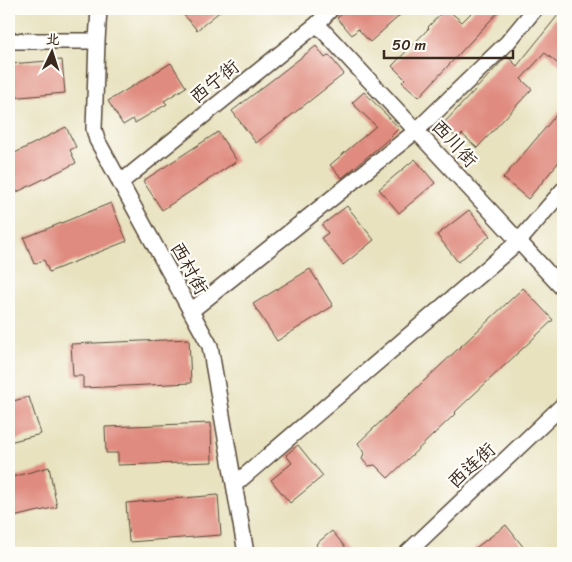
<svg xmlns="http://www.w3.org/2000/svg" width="572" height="562" viewBox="0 0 572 562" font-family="Sriracha,'LXGW WenKai TC',sans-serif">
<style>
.building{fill:#e08b7f}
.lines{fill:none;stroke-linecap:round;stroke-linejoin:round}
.minor-casing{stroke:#554636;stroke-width:18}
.minor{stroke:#fff;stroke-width:15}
.labels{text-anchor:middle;stroke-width:4.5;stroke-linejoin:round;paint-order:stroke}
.street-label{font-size:19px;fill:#3b2a1e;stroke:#fdfcf7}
</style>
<rect width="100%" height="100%" fill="#fdfcf7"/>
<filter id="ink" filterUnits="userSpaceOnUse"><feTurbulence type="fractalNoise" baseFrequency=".02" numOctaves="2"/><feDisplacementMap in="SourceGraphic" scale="10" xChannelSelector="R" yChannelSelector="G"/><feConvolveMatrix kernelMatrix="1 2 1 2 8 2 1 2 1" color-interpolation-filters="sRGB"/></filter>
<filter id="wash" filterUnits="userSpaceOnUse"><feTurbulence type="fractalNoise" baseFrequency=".0096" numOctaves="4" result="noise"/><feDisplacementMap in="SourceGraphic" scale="20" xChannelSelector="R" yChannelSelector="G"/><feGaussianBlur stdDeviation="1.12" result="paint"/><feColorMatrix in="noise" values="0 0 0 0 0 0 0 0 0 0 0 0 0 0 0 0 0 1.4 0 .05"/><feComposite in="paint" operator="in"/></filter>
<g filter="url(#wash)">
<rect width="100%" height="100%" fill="#e8e2bf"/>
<g id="blocks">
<path class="building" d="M179 9H223L197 30Z
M348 9H407L370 42 358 29 352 35 337 18Z
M445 9H447L462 22 475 9H501L419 97 402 82 405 79 392 66 429 28 428 27Z
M563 9V68L545 53 542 56 521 79 532 89 477 148 462 134 458 139 442 125 507 56 517 66Z
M316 46 325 58 329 55 344 74 256 143 232 111Z
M62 60 65 93 9 98V64Z
M171 63 186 87 164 101 167 104 135 123 133 119 123 125 108 101Z
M364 92 399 128 385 142 342 178 330 165 376 126 352 103Z
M563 107V157L528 199 503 178Z
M66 127 76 147 70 150 76 163 9 196V156Z
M218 132 237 161 162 210 143 181Z
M415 159 435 183 399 213 379 189Z
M111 203 127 241 49 272 44 260 34 264 24 238Z
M347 206 374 240 343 265 321 238 328 233 322 225Z
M469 210 490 236 458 262 437 235Z
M310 269 333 306 277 341 253 304Z
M523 288 553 320 455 412 456 413 388 478 375 465 368 466 362 459 364 453 358 443Z
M189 339 191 383 83 388V376H73L71 344Z
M29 397 41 434 9 442V402Z
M211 423 212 462 118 465V453H106L105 427Z
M298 445 323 476 290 503 271 480 292 463 286 455Z
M49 467 57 507 9 518V478Z
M218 495 221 535 129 542 126 503Z
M506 525 528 553H469Z
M332 531 350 553H320L316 544Z"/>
</g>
</g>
<g filter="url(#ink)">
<use href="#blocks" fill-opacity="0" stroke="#554636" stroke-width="1"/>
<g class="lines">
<defs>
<path id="minor" d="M99 9 97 41 94 129 97 140 210 346 246 553
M317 24 563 289
M9 41H97
M120 183 317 24 331 9
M191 311 416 131 507 43 535 9
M234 485 519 241 563 190
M407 553 563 405"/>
</defs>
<use href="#minor" class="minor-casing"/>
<use href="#minor" class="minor"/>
</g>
</g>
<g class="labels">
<g class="street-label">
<text transform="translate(214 81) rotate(-39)" y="7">西宁街</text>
<text transform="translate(455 143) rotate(47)" y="7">西川街</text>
<text transform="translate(190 268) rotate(61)" y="7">西村街</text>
<text transform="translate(471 465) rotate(-43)" y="7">西连街</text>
</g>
</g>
<rect width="572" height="562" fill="none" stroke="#fdfcf7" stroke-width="30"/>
<g transform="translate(52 52) rotate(4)" stroke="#fdfcf7" stroke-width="4" paint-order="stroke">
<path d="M0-4L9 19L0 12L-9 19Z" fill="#3b2a1e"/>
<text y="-8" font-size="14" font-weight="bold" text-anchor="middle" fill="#3b2a1e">北</text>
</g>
<path d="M384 50v8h129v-8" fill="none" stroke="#3b2a1e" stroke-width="2.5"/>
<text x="392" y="50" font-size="15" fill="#3b2a1e" stroke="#fdfcf7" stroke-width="4" paint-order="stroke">50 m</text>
</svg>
